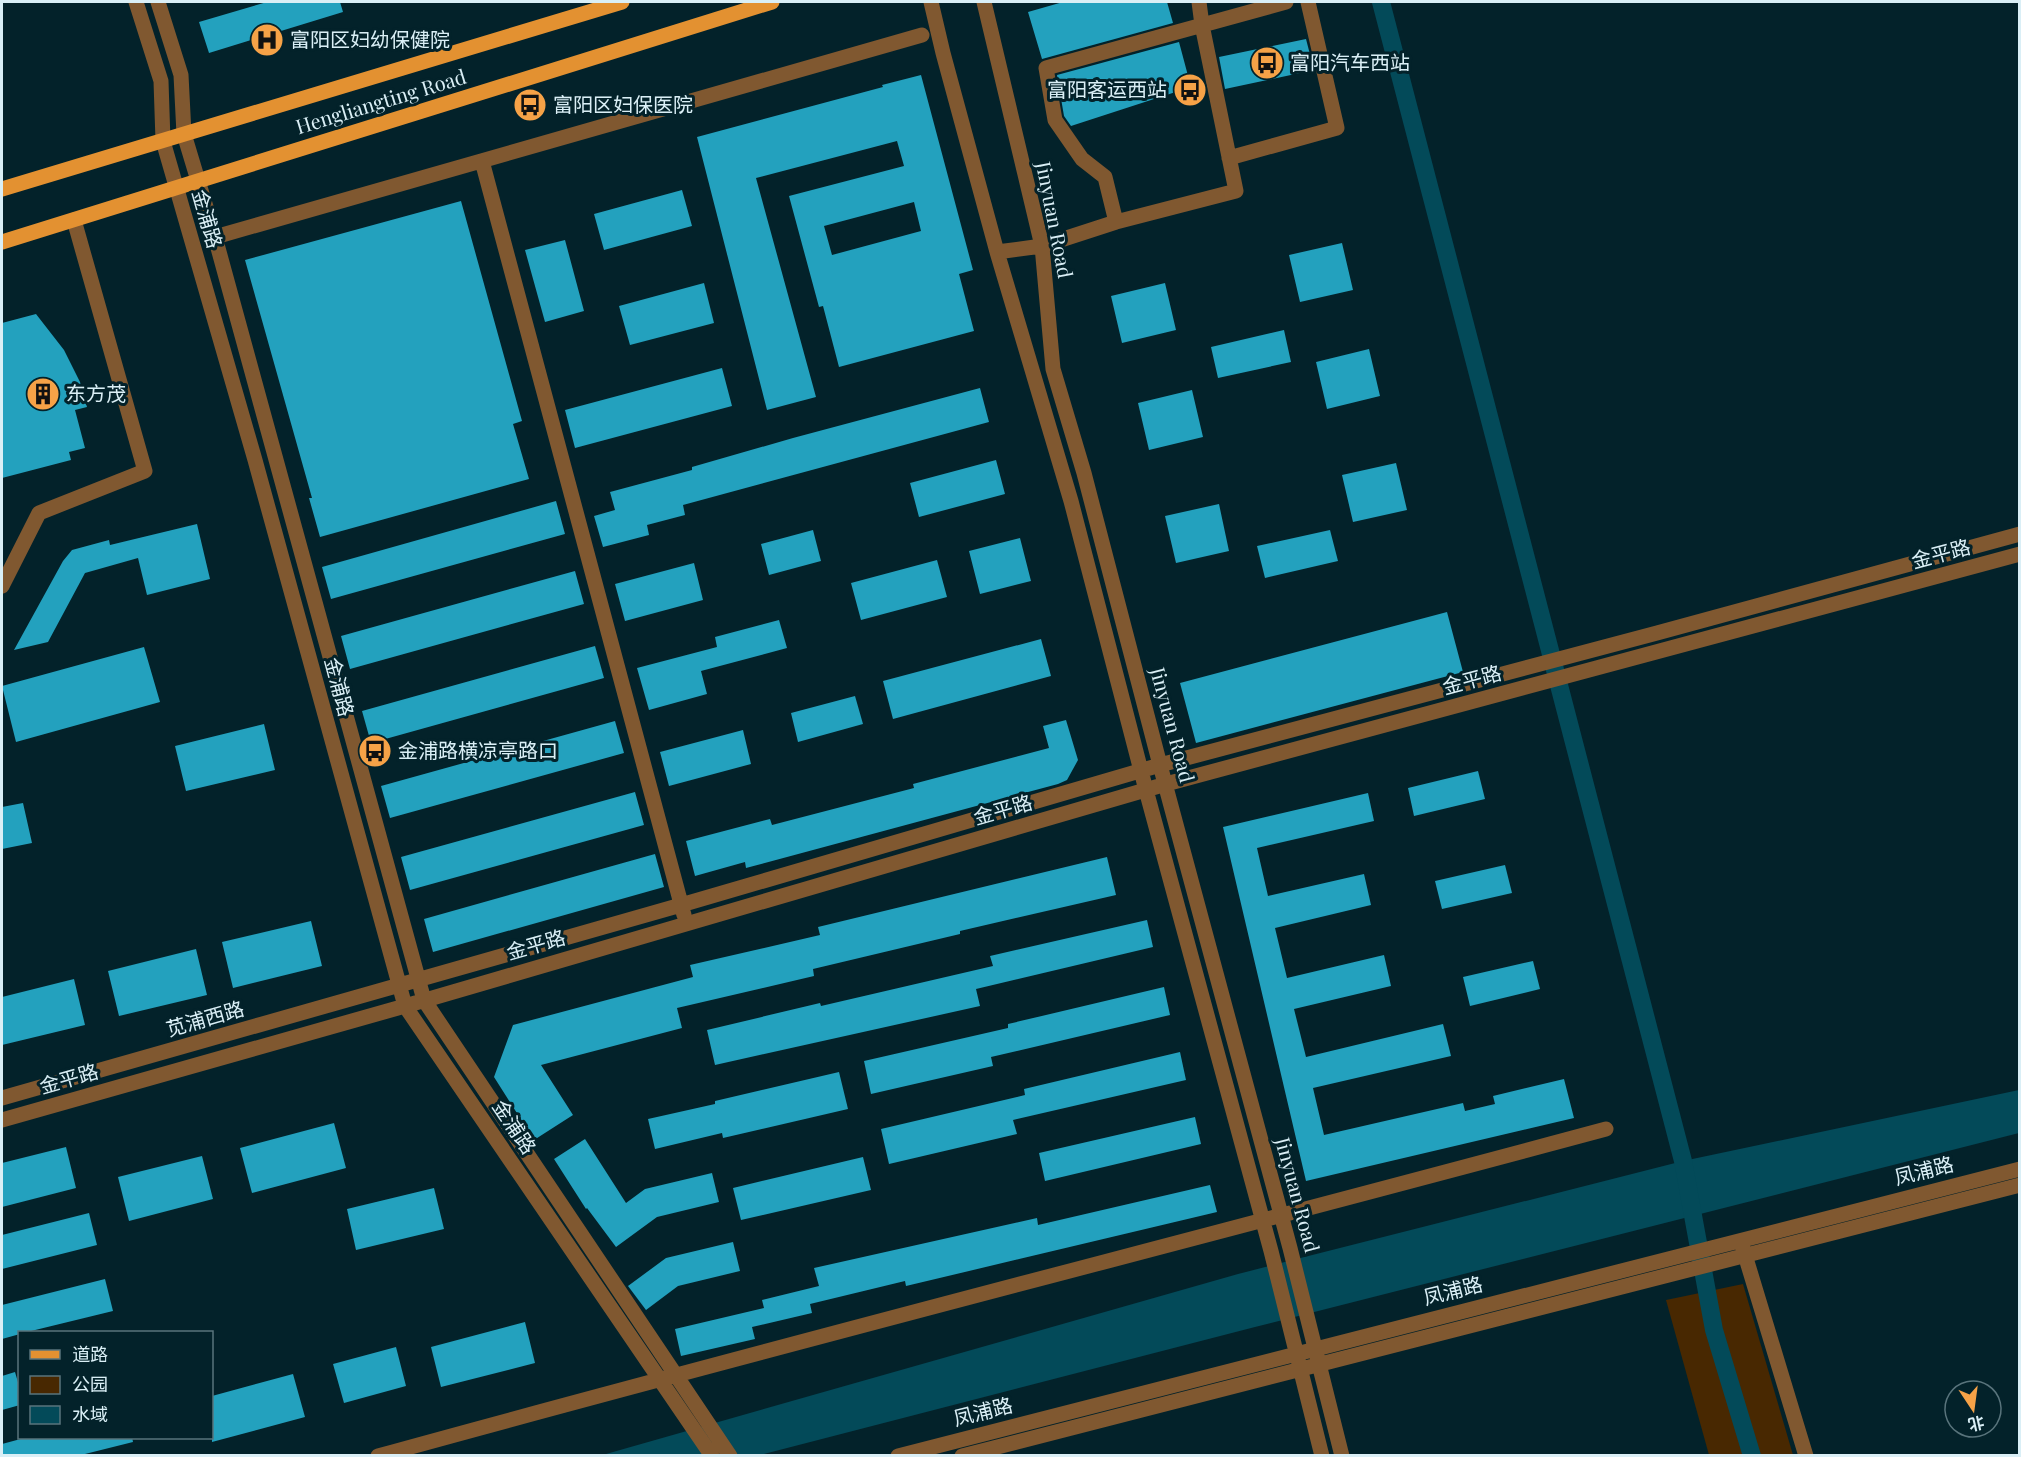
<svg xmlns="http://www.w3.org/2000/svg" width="2021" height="1457" viewBox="0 0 2021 1457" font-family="'Playfair Display','Noto Sans SC',serif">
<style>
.park{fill:#482801}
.water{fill:#034a59}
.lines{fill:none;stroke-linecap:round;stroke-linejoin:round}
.canal{stroke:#034a59;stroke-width:18}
.building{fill:#23a1be;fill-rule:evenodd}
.minor{stroke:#805830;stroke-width:15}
.major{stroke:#e39131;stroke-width:15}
.labels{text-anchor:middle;stroke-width:6;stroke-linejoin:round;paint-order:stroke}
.poi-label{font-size:20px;fill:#daeff6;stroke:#03222a;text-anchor:start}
.street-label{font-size:20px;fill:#daeff6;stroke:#03222a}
</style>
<rect width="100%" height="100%" fill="#03222a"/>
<path class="park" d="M1743 1284 1793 1455H1709L1666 1300Z"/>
<path class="water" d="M2019 1090V1133L1255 1327 760 1455 599 1456 1238 1274 1683 1161Z"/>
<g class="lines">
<path class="canal" d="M1381 2 1683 1161 1714 1330 1752 1456"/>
</g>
<path class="building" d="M267 2H340L343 12 209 53 199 22Z
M1063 2H1167L1173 23 1042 59 1028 12Z
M1306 39 1314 70 1225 89 1219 57Z
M1179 42 1191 87 1071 126 1064 116 1057 75Z
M921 75 973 270 959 274 974 331 839 367 823 306 819 307 789 196 904 166 897 141 756 178 816 397 767 410 697 137 883 87 882 85ZM914 202 921 231 832 255 824 226Z
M682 190 692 226 604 250 594 214Z
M461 201 522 421 513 424 529 479 320 537 309 498H312L245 260Z
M565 240 584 311 545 322 525 250Z
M1342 243 1353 290 1300 302 1289 255Z
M704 283 714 323 630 345 619 306Z
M1165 283 1176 330 1122 343 1111 296Z
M36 314 64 350 80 382 87 407 75 410 85 448 69 452 71 460 2 478V323Z
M1284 330 1291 362 1218 378 1211 347Z
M1369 349 1380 396 1327 409 1316 362Z
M722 368 732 406 575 448 565 410Z
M980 388 989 422 683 505 685 515 647 525 649 535 603 547 594 516 615 510 610 492 692 470V467L793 438Z
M1192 390 1203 437 1149 450 1138 403Z
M996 460 1005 494 919 517 910 483Z
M1396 463 1407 510 1353 522 1342 475Z
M556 501 565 534 331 599 322 567Z
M1219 504 1229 551 1176 563 1165 516Z
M197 524 210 579 147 595 138 558 85 573 48 642 14 650 63 561 72 550 109 540 110 545Z
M813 530 821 561 769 575 761 544Z
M1330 530 1338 561 1265 578 1257 546Z
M1020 538 1031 581 980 594 969 551Z
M937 560 947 597 861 620 851 583Z
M694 563 703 600 625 621 615 584Z
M575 571 584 604 350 669 341 636Z
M1447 612 1463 672 1196 743 1180 683Z
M779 620 787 648 701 671 707 694 649 710 637 668 717 647 715 637Z
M1041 639 1051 676 893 719 883 681Z
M595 646 604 678 371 743 362 711Z
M144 647 160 702 16 742 2 686Z
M855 696 863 724 798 742 791 713Z
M1066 720 1078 760 1067 780 1058 784 746 868 745 862 695 876 686 841 770 819 772 825 914 788 913 784 1049 748 1043 726Z
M615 721 624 753 390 818 381 786Z
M264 724 275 770 186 791 175 746Z
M743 730 751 764 669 786 660 752Z
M1478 771 1485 799 1414 816 1408 788Z
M635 792 644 825 410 890 401 857Z
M1368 793 1374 821 1257 848 1268 896 1364 874 1371 905 1275 928 1287 978 1384 955 1391 986 1294 1009 1306 1057 1443 1024 1451 1056 1313 1088 1324 1135 1463 1103 1465 1111 1495 1104 1493 1096 1564 1079 1574 1118 1306 1181 1223 827Z
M23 803 32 843 2 849V807Z
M655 854 664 887 433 952 424 919Z
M1107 857 1116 895 960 931V934L813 969 814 976 677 1008 682 1028 541 1065 573 1115 534 1140 494 1077 513 1025 693 977 690 965 820 935 818 927Z
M1505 865 1512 893 1442 909 1435 881Z
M1147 920 1153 947 976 989 980 1006 715 1065 707 1030 820 1003 821 1006 993 966 990 956Z
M311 921 322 966 233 988 222 942Z
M196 949 207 995 119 1016 108 971Z
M1533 961 1540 989 1470 1006 1463 977Z
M74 979 85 1025 2 1045V997Z
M1164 987 1170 1015 991 1057 993 1066 871 1094 864 1061 1008 1028V1024Z
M1180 1052 1186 1080 1013 1120 1017 1134 889 1164 881 1129 1025 1095 1024 1089Z
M839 1072 848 1109 723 1138 722 1133 655 1149 648 1119 715 1104V1101Z
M1195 1117 1201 1144 1045 1181 1039 1153Z
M334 1123 346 1168 252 1193 240 1148Z
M585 1139 626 1203 645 1189 712 1173 719 1202 657 1217 616 1247 587 1208 586 1209 554 1159Z
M66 1147 76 1188 2 1207V1163Z
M202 1156 213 1199 129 1221 118 1177Z
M863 1157 871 1190 741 1220 733 1188Z
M1210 1185 1217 1212 906 1286 905 1281 810 1304 812 1313 752 1327 755 1339 681 1356 675 1329 764 1308 762 1300 819 1286 814 1268 1037 1218 1038 1225Z
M434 1188 444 1229 356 1250 347 1209Z
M89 1213 97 1245 2 1269V1235Z
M733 1242 740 1271 678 1286 646 1310 628 1286 666 1258Z
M105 1279 113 1311 27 1332H20V1334L2 1339V1305Z
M525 1322 535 1363 441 1387 431 1347Z
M396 1347 406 1386 344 1403 333 1364Z
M15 1372 20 1389V1405L2 1410V1376Z
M293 1374 305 1417 212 1442V1396Z
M28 1437H132L133 1442 81 1455H2V1444Z"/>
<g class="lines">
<path class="minor" d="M136 2 161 81 163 141 255 460 405 1006 712 1456
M158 2 181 75 184 134 215 237 424 1000 730 1456
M931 2 943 53 997 252 1071 501 1146 790 1271 1251 1322 1456
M984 2 1042 246 1053 369 1084 473 1160 765 1290 1248 1342 1456
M1229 158 1337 128 1308 2
M482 161 684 915
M1116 222 1105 177 1082 159 1055 120 1046 68 1286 2
M215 237 922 35
M997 252 1042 246 1116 222 1236 191 1202 25 1199 2
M2 586 39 513 145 471 74 220
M2 1098 681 905 1160 765 1657 633 2020 534
M2 1120 405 1006 1166 784 2020 554
M1742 1245 1806 1456
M378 1456C787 1343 1197 1239 1606 1129
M898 1456 2020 1169
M962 1456 2020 1185"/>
<path class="major" d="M2 189 622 2
M2 242 772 2"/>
</g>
<defs>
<symbol id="hospital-disc" viewBox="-11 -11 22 22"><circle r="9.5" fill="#f6a247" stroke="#03222a"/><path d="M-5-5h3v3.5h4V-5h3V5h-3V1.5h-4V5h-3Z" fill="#111"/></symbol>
<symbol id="bus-disc" viewBox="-11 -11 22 22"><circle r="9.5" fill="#f6a247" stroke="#03222a"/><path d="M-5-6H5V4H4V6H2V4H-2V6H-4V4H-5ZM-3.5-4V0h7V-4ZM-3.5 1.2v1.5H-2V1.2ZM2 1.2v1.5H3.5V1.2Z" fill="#111"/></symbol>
<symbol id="building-disc" viewBox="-11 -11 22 22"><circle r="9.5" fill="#f6a247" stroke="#03222a"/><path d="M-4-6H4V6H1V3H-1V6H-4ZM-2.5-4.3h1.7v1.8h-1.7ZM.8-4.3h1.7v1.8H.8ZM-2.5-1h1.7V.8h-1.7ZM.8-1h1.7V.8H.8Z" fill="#111"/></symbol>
</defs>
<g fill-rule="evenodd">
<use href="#hospital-disc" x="248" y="21" width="38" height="38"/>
<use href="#bus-disc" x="1248" y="44" width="38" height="38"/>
<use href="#bus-disc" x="1171" y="71" width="38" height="38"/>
<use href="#bus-disc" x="511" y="86" width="38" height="38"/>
<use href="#building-disc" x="24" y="375" width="38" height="38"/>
<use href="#bus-disc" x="356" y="732" width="38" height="38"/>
</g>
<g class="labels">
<g class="poi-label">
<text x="290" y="47">富阳区妇幼保健院</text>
<text x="1290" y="70">富阳汽车西站</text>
<text x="1167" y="97" text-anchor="end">富阳客运西站</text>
<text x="553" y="112">富阳区妇保医院</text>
<text x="66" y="401">东方茂</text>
<text x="398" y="758">金浦路横凉亭路口</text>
</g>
<g class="street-label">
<text transform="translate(381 102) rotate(-17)" y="7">Hengliangting Road</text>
<text transform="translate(207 219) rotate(74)" y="7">金浦路</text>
<text transform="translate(1054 220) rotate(79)" y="7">Jinyuan Road</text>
<text transform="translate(1941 554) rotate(-15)" y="7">金平路</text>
<text transform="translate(1472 680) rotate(-15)" y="7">金平路</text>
<text transform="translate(339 687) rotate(75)" y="7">金浦路</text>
<text transform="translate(1172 725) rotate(75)" y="7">Jinyuan Road</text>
<text transform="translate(1003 810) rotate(-16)" y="7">金平路</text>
<text transform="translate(536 945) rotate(-16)" y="7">金平路</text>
<text transform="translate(205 1019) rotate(-16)" y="7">苋浦西路</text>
<text transform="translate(69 1079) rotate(-16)" y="7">金平路</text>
<text transform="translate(514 1127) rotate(56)" y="7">金浦路</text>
<text transform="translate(1924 1171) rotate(-14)" y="7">凤浦路</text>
<text transform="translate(1297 1195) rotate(75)" y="7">Jinyuan Road</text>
<text transform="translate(1453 1291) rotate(-14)" y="7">凤浦路</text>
<text transform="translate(983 1412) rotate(-14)" y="7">凤浦路</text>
</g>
</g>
<rect width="2021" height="1457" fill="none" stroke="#daeff6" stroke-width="6"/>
<rect x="18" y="1331" width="195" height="108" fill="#03222a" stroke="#59747c" stroke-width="1.5"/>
<rect x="30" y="1350" width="30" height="9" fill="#e39131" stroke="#59747c" stroke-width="1.5"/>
<text x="72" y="1361" font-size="18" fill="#daeff6">道路</text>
<rect x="30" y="1376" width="30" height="18" fill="#482801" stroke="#59747c" stroke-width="1.5"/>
<text x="72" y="1391" font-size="18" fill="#daeff6">公园</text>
<rect x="30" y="1406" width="30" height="18" fill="#034a59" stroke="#59747c" stroke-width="1.5"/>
<text x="72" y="1421" font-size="18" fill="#daeff6">水域</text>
<g transform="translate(1973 1409) rotate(167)"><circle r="28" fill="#03222a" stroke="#59747c" stroke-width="1.5"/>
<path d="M0-4.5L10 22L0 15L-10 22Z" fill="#f6a247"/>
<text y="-9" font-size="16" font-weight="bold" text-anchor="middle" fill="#daeff6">北</text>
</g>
</svg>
